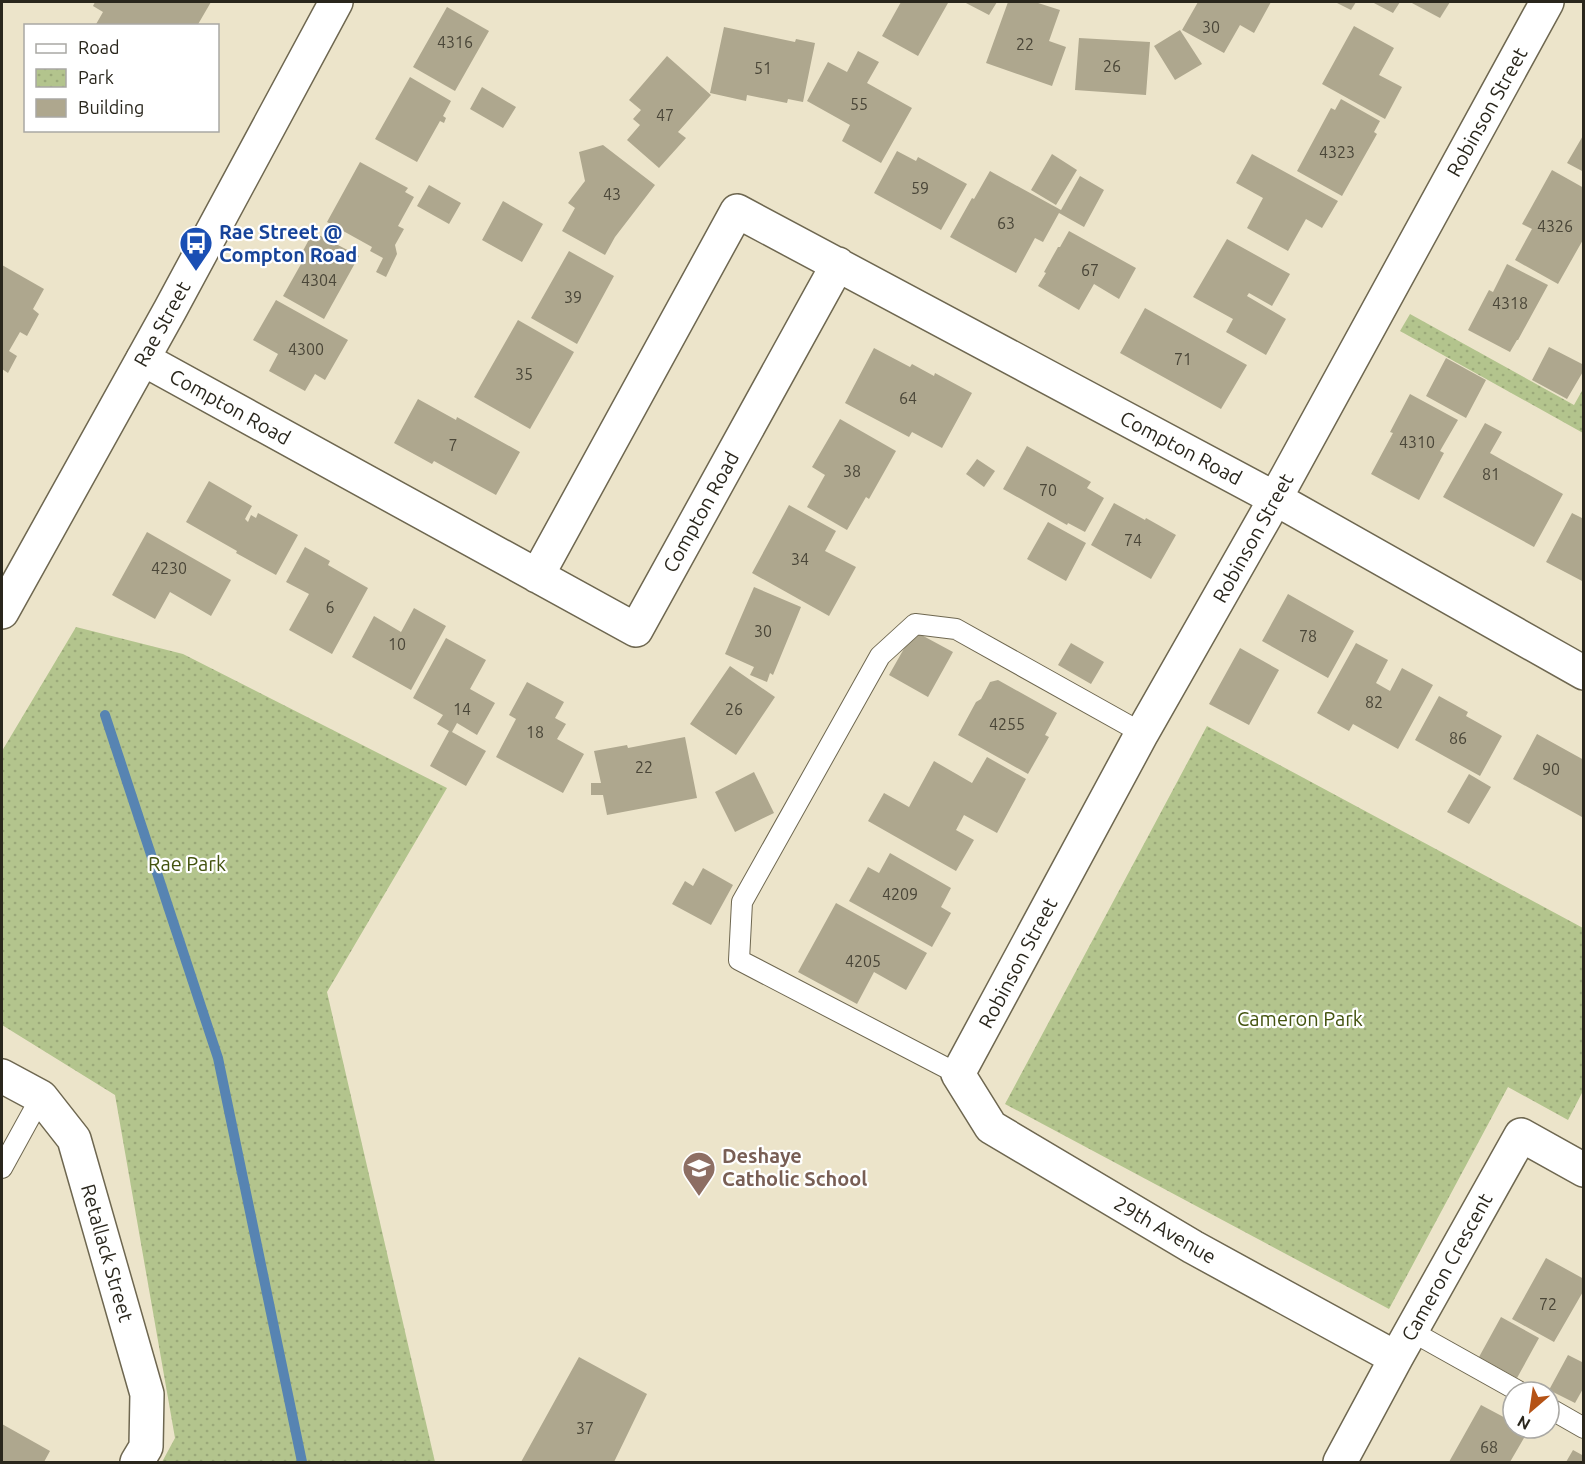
<svg xmlns="http://www.w3.org/2000/svg" width="1585" height="1464" viewBox="0 0 1585 1464" font-family="Ubuntu,sans-serif">
<style>
.park{fill:url(#park-dots)}
.lines{fill:none;stroke-linecap:round;stroke-linejoin:round}
.stream{stroke:#5784b2;stroke-width:10}
.building{fill:#aea78e}
.service-casing{stroke:#6e6750;stroke-width:22}
.minor-casing{stroke:#6e6750;stroke-width:36}
.tertiary-casing{stroke:#6e6750;stroke-width:36}
.service{stroke:#fff;stroke-width:20}
.minor{stroke:#fff;stroke-width:33}
.tertiary{stroke:#fff;stroke-width:33}
.labels{text-anchor:middle;stroke-width:4.5;stroke-linejoin:round;paint-order:stroke}
.number-label{font-size:16px;fill:#4a4638}
.street-label{font-size:20px;fill:#29261c;stroke:#fff}
.transit-label{font-size:20px;font-weight:bold;fill:#164399;stroke:#fff;text-anchor:start}
.park-label{font-size:20px;fill:#43530f;stroke:#fff}
.education-label{font-size:20px;font-weight:bold;fill:#785e54;stroke:#fff;text-anchor:start}
</style>
<defs>
<pattern id="park-dots" width="8" height="8" patternUnits="userSpaceOnUse" patternTransform="scale(1.5)"><rect width="8" height="8" fill="#b3c48d"/><path d="M2 2h.1M6 6h.1" fill="none" stroke="#9aa879" stroke-width="1.8" stroke-linecap="round"/></pattern>
</defs>
<rect width="100%" height="100%" fill="#ece4ca"/>
<path class="park" d="M1410 314 1574 405 1583 389V433L1400 331Z
M76 627 183 654 447 788 327 992 435 1462H162L175 1438 115 1095 2 1025V751Z
M1207 726 1583 928V1091L1568 1120 1508 1087 1389 1309 1005 1104Z"/>
<g class="lines">
<path class="stream" d="M105 715 218 1058 302 1462"/>
</g>
<path class="building" d="M95 2H211L197 26H95L103 12 93 6Z
M901 2H945L948 3 918 56 882 36Z
M964 2H997L989 15Z
M1008 2H1035L1060 10 1049 41 1066 47 1052 86 986 63Z
M1198 2H1271L1254 33 1240 25 1224 53 1182 30Z
M1335 2H1356L1351 10Z
M1372 2H1400L1393 13Z
M1410 2H1450L1440 18Z
M447 7 489 31 455 91 413 67Z
M1354 26 1394 48 1379 75 1402 87 1385 119 1322 84Z
M724 27 795 42 796 39 815 43 803 102 788 99 787 103 747 95 746 101 710 93Z
M1180 30 1202 64 1175 80 1154 46Z
M1079 38 1150 42 1146 95 1075 90Z
M858 51 879 62 867 83 912 108 881 163 842 141 850 125 807 101 828 62 847 72Z
M667 56 711 95 678 132 686 138 659 168 627 140 640 125 633 119 641 110 629 100Z
M410 77 451 101 443 116 446 118 444 123 440 121 417 162 375 139Z
M482 87 516 107 503 128 470 109Z
M1341 99 1380 121 1374 132 1377 134 1342 196 1297 171 1331 108 1335 110Z
M1584 134V172L1567 163Z
M603 145 655 185 615 237 605 255 562 231 575 208 568 203 585 181 579 152Z
M897 151 916 161 918 157 967 184 941 230 874 193Z
M1052 154 1077 170 1056 205 1031 190Z
M1252 154 1338 201 1322 228 1306 219 1288 251 1247 228 1263 198 1236 183Z
M360 162 408 188 405 192 414 197 398 226 404 229 395 245 397 254 386 277 376 272 383 258 370 251 372 247 327 222Z
M1552 170 1584 188V238L1558 284 1515 260 1532 229 1522 224Z
M990 171 1061 210 1080 176 1104 190 1084 227 1059 213 1043 242 1035 238 1016 273 950 237 972 198 974 199Z
M429 185 461 203 449 224 417 206Z
M503 201 543 224 522 262 482 240Z
M1069 231 1136 268 1119 299 1094 284 1079 310 1038 286 1046 273 1044 272 1058 247H1060Z
M313 232 359 256 324 319 283 296 301 264 297 262Z
M1227 239 1290 274 1272 306 1249 293 1247 296 1286 319 1266 355 1226 332 1233 319 1193 297Z
M569 251 614 276 577 344 531 318Z
M1507 264 1548 285 1518 340H1517L1510 352 1468 330 1489 290 1493 292Z
M2 265 44 289 33 309 39 314 27 336 20 332 9 351 17 356 8 373 2 369Z
M276 300 348 340 325 380 315 374 305 391 269 371 278 354 253 340Z
M1145 308 1247 365 1221 409 1120 353Z
M518 320 574 352 530 429 474 397Z
M1549 347 1584 365V370L1567 399 1532 380Z
M874 348 910 367 912 364 934 376 935 373 972 393 942 448 912 432 909 437 845 403Z
M1446 358 1486 380 1466 418 1426 396Z
M1410 394 1458 420 1440 451 1444 453 1419 500 1371 474 1393 433 1390 432Z
M418 399 456 420 457 417 520 452 496 495 434 461 432 464 394 443Z
M840 419 896 451 869 499 866 497 847 530 807 507 825 475 812 467Z
M1485 423 1502 432 1490 453 1563 494 1534 547 1443 497Z
M1027 446 1091 482 1087 488 1104 498 1085 532 1068 523 1067 525 1003 489Z
M977 459 995 471 984 487 966 474Z
M209 481 252 506 245 519 248 522 251 515 256 518 258 513 298 535 276 575 236 553 237 551 186 522Z
M1114 503 1145 520 1146 518 1176 535 1151 579 1091 545Z
M789 505 836 531 825 551 856 567 829 616 752 573Z
M1572 513 1584 519V582L1546 562Z
M1048 522 1086 543 1066 581 1027 559Z
M147 532 231 580 211 616 170 592 155 619 112 595Z
M305 547 330 561 328 565 368 588 332 654 289 630 309 594 286 582Z
M754 587 801 607 773 675 770 673 767 682 750 675 754 667 725 654Z
M1288 594 1354 631 1328 678 1262 641Z
M414 608 446 626 411 690 352 657 374 616 401 632Z
M914 631 953 652 928 697 889 675Z
M446 638 486 660 470 689 495 703 477 735 457 723 452 732 486 751 466 786 430 766 449 731 437 724 443 715 413 698Z
M1071 643 1104 662 1091 684 1058 665Z
M1356 643 1388 660 1376 683 1390 691 1402 668 1433 685 1398 749 1353 724 1349 731 1317 713Z
M1240 648 1279 670 1249 725 1209 704Z
M730 666 775 697 736 755 690 724Z
M998 680 1057 713 1045 735 1049 737 1028 774 958 735 976 702 981 699 990 682Z
M527 682 564 702 555 718 566 724 557 739 584 754 563 793 496 757 516 719 509 715Z
M1439 696 1468 712 1466 716 1502 736 1480 776 1415 740Z
M1537 734 1584 760V813L1582 817 1513 779Z
M685 737 697 798 607 815 603 795H591V783H601L594 751 627 745 628 748Z
M987 757 1026 779 997 833 964 815 956 830 974 840 956 871 868 821 884 793 909 807 934 761 972 783Z
M754 772 774 813 735 832 715 792Z
M1469 774 1491 787 1469 824 1447 812Z
M890 853 951 888 941 907 951 913 932 947 849 901 868 867 879 873Z
M703 868 733 885 711 925 672 904 685 881 693 886Z
M836 903 927 953 906 990 874 972 857 1004 798 972Z
M1546 1258 1584 1279V1290L1554 1342 1512 1319Z
M1501 1317 1539 1338 1517 1378 1479 1357Z
M1568 1355 1584 1363V1387L1575 1403 1549 1390Z
M579 1357 647 1394 614 1462H521Z
M1481 1405 1513 1422V1428H1523L1528 1431 1510 1462H1449Z
M2 1424 50 1451 44 1462H2Z
M1573 1450 1584 1456V1462H1566Z"/>
<g class="lines">
<defs>
<path id="service" d="M958 1074 739 960 742 902 880 656 915 624 956 629 1142 733
M2 1168 41 1097
M1411 1331 1520 1392
M1549 1408 1584 1428"/>
<path id="minor" d="M143 359 636 630 838 264
M537 576 737 211 1276 499 1584 673
M2 1076 41 1097 74 1139 147 1394 146 1447 137 1462
M1396 1358 1193 1247 991 1127 958 1074 1142 733 1265 517 1547 2
M1340 1462 1396 1358 1521 1135 1584 1170"/>
<path id="tertiary" d="M2 612 170 310 336 2"/>
</defs>
<use href="#service" class="service-casing"/>
<use href="#minor" class="minor-casing"/>
<use href="#tertiary" class="tertiary-casing"/>
<use href="#service" class="service"/>
<use href="#minor" class="minor"/>
<use href="#tertiary" class="tertiary"/>
</g>
<defs>
<symbol id="bus-pin" viewBox="-11 -11 22 30"><path d="M0 17L-7.5 6A9.5 9.5 0 1 1 7.5 6Z" fill="#1a4fb4" stroke="#fff"/><path d="M-5-6H5V4H4V6H2V4H-2V6H-4V4H-5ZM-3.5-4V0h7V-4ZM-3.5 1.2v1.5H-2V1.2ZM2 1.2v1.5H3.5V1.2Z" fill="#fff"/></symbol>
<symbol id="school-pin" viewBox="-11 -11 22 30"><path d="M0 17L-7.5 6A9.5 9.5 0 1 1 7.5 6Z" fill="#8d6e63" stroke="#fff"/><path d="M0-5L7-2L0 1L-7-2ZM-4 1L0 2.5L4 1V4Q0 6-4 4Z" fill="#fff"/></symbol>
</defs>
<g fill-rule="evenodd">
<use href="#bus-pin" x="177" y="224" width="38" height="52"/>
<use href="#school-pin" x="680" y="1149" width="38" height="52"/>
</g>
<g class="labels">
<g class="number-label">
<text x="1211" y="33">30</text>
<text x="455" y="48">4316</text>
<text x="1025" y="50">22</text>
<text x="1112" y="72">26</text>
<text x="763" y="74">51</text>
<text x="859" y="110">55</text>
<text x="665" y="121">47</text>
<text x="1337" y="158">4323</text>
<text x="920" y="194">59</text>
<text x="612" y="200">43</text>
<text x="1006" y="229">63</text>
<text x="1555" y="232">4326</text>
<text x="1090" y="276">67</text>
<text x="319" y="286">4304</text>
<text x="573" y="303">39</text>
<text x="1510" y="309">4318</text>
<text x="306" y="355">4300</text>
<text x="1183" y="365">71</text>
<text x="524" y="380">35</text>
<text x="908" y="404">64</text>
<text x="1417" y="448">4310</text>
<text x="453" y="451">7</text>
<text x="852" y="477">38</text>
<text x="1491" y="480">81</text>
<text x="1048" y="496">70</text>
<text x="1133" y="546">74</text>
<text x="800" y="565">34</text>
<text x="169" y="574">4230</text>
<text x="330" y="613">6</text>
<text x="763" y="637">30</text>
<text x="1308" y="642">78</text>
<text x="397" y="650">10</text>
<text x="1374" y="708">82</text>
<text x="462" y="715">14</text>
<text x="734" y="715">26</text>
<text x="1007" y="730">4255</text>
<text x="535" y="738">18</text>
<text x="1458" y="744">86</text>
<text x="644" y="773">22</text>
<text x="1551" y="775">90</text>
<text x="900" y="900">4209</text>
<text x="863" y="967">4205</text>
<text x="1548" y="1310">72</text>
<text x="585" y="1434">37</text>
<text x="1489" y="1453">68</text>
</g>
<g class="street-label">
<text transform="translate(1487 112) rotate(-61)" y="7">Robinson Street</text>
<text transform="translate(162 324) rotate(-61)" y="7">Rae Street</text>
<text transform="translate(230 407) rotate(29)" y="7">Compton Road</text>
<text transform="translate(1181 448) rotate(28)" y="7">Compton Road</text>
<text transform="translate(701 512) rotate(-61)" y="7">Compton Road</text>
<text transform="translate(1253 538) rotate(-61)" y="7">Robinson Street</text>
<text transform="translate(1018 963) rotate(-62)" y="7">Robinson Street</text>
<text transform="translate(1165 1230) rotate(30)" y="7">29th Avenue</text>
<text transform="translate(107 1253) rotate(74)" y="7">Retallack Street</text>
<text transform="translate(1447 1267) rotate(-61)" y="7">Cameron Crescent</text>
</g>
<g class="transit-label">
<text x="219" y="239">Rae Street @<tspan x="219" dy="23">Compton Road</tspan></text>
</g>
<g class="park-label">
<text x="187" y="871">Rae Park</text>
<text x="1300" y="1026">Cameron Park</text>
</g>
<g class="education-label">
<text x="722" y="1163">Deshaye<tspan x="722" dy="23">Catholic School</tspan></text>
</g>
</g>
<rect width="1585" height="1464" fill="none" stroke="#29261c" stroke-width="6"/>
<rect x="24" y="24" width="195" height="108" fill="#ffffff" stroke="#a9a8a4" stroke-width="1.5"/>
<rect x="36" y="44" width="30" height="9" fill="#ffffff" stroke="#a9a8a4" stroke-width="1.5"/>
<text x="78" y="54" font-size="18" fill="#29261c">Road</text>
<rect x="36" y="69" width="30" height="18" fill="url(#park-dots)" stroke="#a9a8a4" stroke-width="1.5"/>
<text x="78" y="84" font-size="18" fill="#29261c">Park</text>
<rect x="36" y="99" width="30" height="18" fill="#aea78e" stroke="#a9a8a4" stroke-width="1.5"/>
<text x="78" y="114" font-size="18" fill="#29261c">Building</text>
<g transform="translate(1531 1410) rotate(209)"><circle r="28" fill="#ffffff" stroke="#a9a8a4" stroke-width="1.5"/>
<path d="M0-4.5L10 22L0 15L-10 22Z" fill="#b55316"/>
<text y="-9" font-size="16" font-weight="bold" text-anchor="middle" fill="#29261c">N</text>
</g>
</svg>
